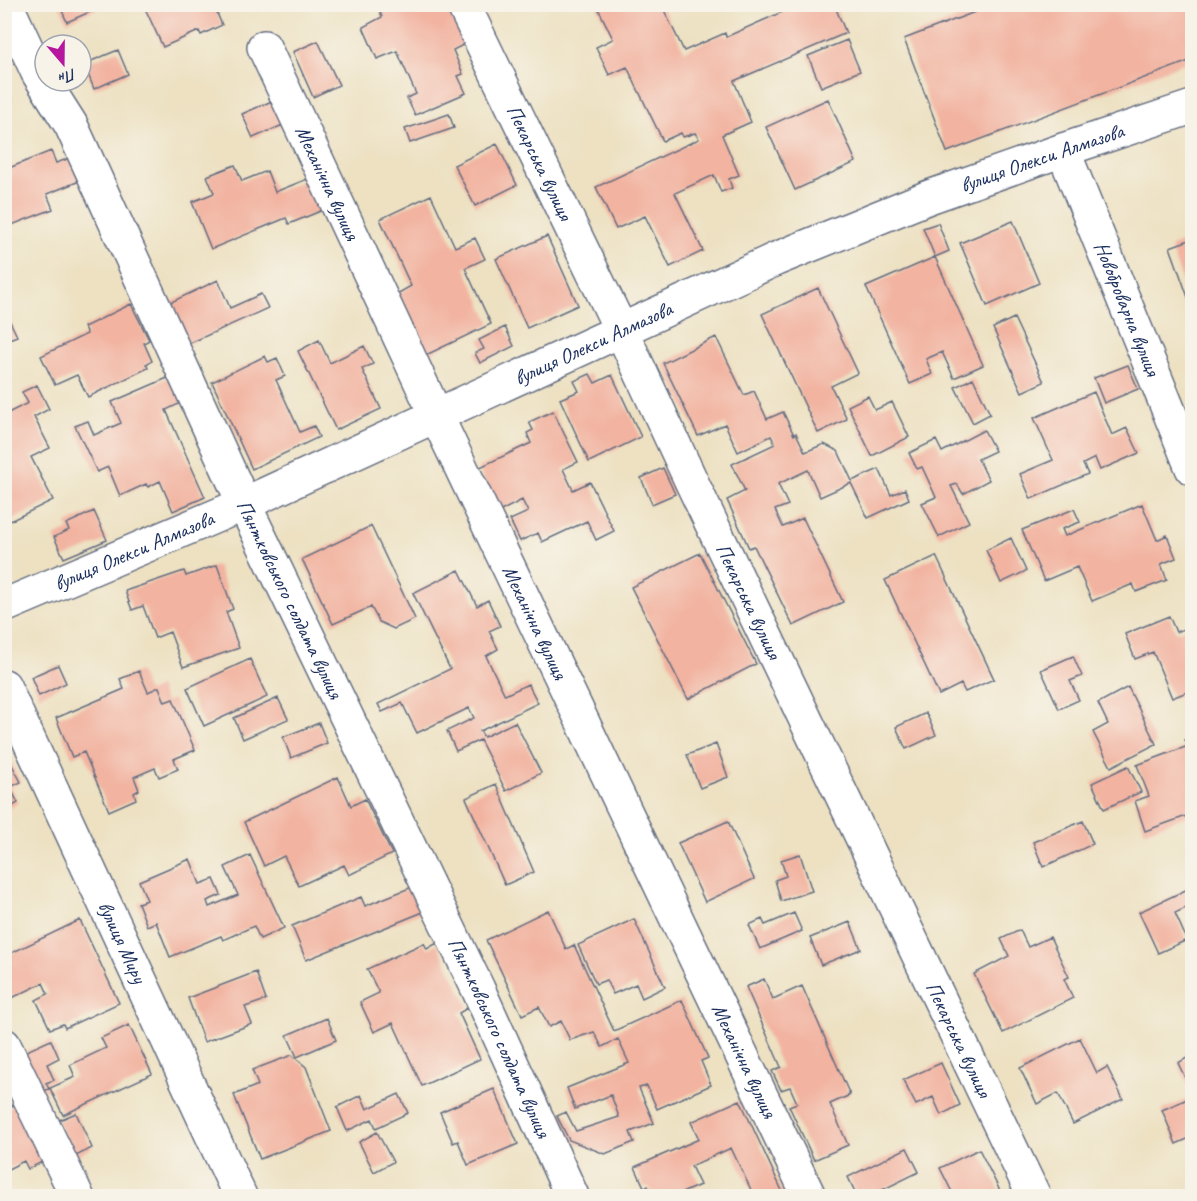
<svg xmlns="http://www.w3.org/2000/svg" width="1197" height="1201" viewBox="0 0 1197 1201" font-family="Caveat,sans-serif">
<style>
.building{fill:#f2b3a0}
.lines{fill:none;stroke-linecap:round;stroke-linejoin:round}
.minor-casing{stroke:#646d81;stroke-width:36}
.minor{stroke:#fff;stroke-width:33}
.labels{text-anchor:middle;stroke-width:5;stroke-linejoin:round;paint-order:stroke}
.street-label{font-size:21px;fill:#1b2f5e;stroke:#f7f3e8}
</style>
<rect width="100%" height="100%" fill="#f7f3e8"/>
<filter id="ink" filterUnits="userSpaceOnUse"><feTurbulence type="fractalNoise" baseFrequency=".0167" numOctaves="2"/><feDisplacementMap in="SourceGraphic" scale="12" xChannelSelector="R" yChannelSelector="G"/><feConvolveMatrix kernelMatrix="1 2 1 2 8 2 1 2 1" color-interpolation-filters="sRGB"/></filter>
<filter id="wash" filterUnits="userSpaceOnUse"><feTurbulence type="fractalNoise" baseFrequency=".008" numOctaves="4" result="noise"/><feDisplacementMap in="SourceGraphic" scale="24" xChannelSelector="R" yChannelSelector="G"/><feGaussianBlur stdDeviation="1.35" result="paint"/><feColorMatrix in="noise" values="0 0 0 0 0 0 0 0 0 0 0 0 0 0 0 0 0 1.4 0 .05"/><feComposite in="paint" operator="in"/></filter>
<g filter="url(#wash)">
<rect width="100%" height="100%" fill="#ede1c2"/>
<g id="blocks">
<path class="building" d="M59 4H100L101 7 67 22Z
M143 4H213L222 25 201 35 199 31 163 47Z
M396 4H432L436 12 448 7 465 44 453 50 463 74 458 76 466 93 415 115 407 98 416 94 397 51 377 59 363 27 382 17 380 12Z
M596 4H661L684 51 725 33 726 37 800 4H834L846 33 734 81 751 122 722 135 739 175 729 179 732 188 721 192 714 175 675 193 703 251 670 267 645 216 616 229 596 187 699 139 695 133 683 137 681 133 663 141 627 67 609 75 596 47 613 39Z
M996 4H1192V60L947 152 904 39Z
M847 40 860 71 821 87 808 56Z
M318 41 339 85 313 97 293 52Z
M118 50 128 74 94 89 84 64Z
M828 99 856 162 795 190 766 127Z
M274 100 285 124 253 138 242 114Z
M449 114 454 128 410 143 405 129Z
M497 144 517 185 475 206 454 165Z
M51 151 56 163 73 157 82 180 47 194 53 209 4 228V170Z
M235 165 242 181 267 171 275 192 310 178 323 210 289 224 286 218 211 249 192 202 214 193 207 176Z
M431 195 455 247 475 238 485 259 465 268 491 324 424 356 395 295 411 286 380 219Z
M1013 221 1039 283 987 306 960 243Z
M938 223 949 251 935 257 923 228Z
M547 236 578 305 527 328 496 259Z
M1192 239V299L1189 300 1170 247Z
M935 257 983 365 954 378 942 352 926 359 932 374 910 384 866 287Z
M218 280 230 308 261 294 268 308 188 344 169 303Z
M818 288 858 373 831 386 847 419 818 433 762 314Z
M131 304 149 340 144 343 152 361 146 364 148 368 88 397 77 375 55 385 41 356 87 334 84 327Z
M4 309 17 336 4 341Z
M1014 318 1044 382 1022 392 993 328Z
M505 327 514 346 480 363 475 353 484 349 479 340Z
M716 337 744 395 754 391 767 419 783 412 794 435 796 433 805 452 824 444 838 451 852 481 879 469 891 495 905 489 909 499 868 518 851 483 820 497 808 470 778 484 788 505 775 510 783 527 803 518 843 602 793 626 754 546 749 548 727 500 745 491 732 464 775 444 771 436 738 452 725 424 698 436 663 363Z
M319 340 330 363 364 346 373 364 362 369 381 409 336 430 298 351Z
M265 356 268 362 277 358 285 376 276 380 300 432 314 426 319 437 252 469 212 382Z
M1128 365 1138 389 1104 403 1094 378Z
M590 374 595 383 612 375 641 437 589 462 560 399 579 391 574 381Z
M172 376 183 402 166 410 205 497 173 511 160 481 148 487 146 484 120 496 108 467 97 472 75 426 88 421 94 435 121 423 112 402Z
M973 378 990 414 973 423 955 387Z
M37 385 49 409 34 417 50 448 31 457 53 500 4 524V415L28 403 22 392Z
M1094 392 1112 435 1127 428 1139 453 1100 470 1095 458 1083 464 1088 474 1031 499 1020 474 1053 460 1034 418Z
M868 396 875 410 892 402 909 437 872 456 848 406Z
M553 411 578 462 563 469 573 490 590 482 614 531 596 540 587 521 542 542 538 533 520 541 510 520 528 512 522 500 499 512 478 468 531 443 527 433 533 430 529 422Z
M984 430 995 451 978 459 989 480 963 494 957 484 951 486 969 522 939 537 922 503 936 497 922 467 917 469 909 453 936 440 942 452Z
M663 468 675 494 652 504 641 478Z
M1142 504 1157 540 1167 535 1176 558 1161 564 1167 580 1136 592 1133 584 1092 601 1077 567 1044 581 1022 530 1074 509 1080 522 1062 529 1065 536Z
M94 511 107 540 64 558 54 537 69 530 66 524Z
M371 526 415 619 394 629 379 622 371 607 333 624 302 559Z
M1011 538 1026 571 1001 583 986 550Z
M700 553 756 664 688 699 631 587Z
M936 556 994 679 965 692 961 684 939 695 885 580Z
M217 565 233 609 226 612 239 648 183 667 170 632 155 638 143 606 132 610 125 591 184 571 186 576Z
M459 570 477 606 488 600 500 626 489 631 498 649 486 656 505 695 528 684 538 703 480 731 484 737 515 722 541 773 506 791 480 740 456 751 447 731 474 718 469 708 417 733 402 703 382 712 378 704 450 669 413 593Z
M1169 616 1176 632 1192 626V690L1172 698 1153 652 1135 659 1125 634Z
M1073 656 1082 676 1070 681 1079 700 1059 709 1041 670Z
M250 659 267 697 204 726 187 688Z
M58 665 66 683 39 696 31 677Z
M139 671 148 692 159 687 165 702 173 699 195 750 174 759 178 769 159 777 155 768 134 777 139 790 134 793 136 799 109 811 84 752 72 757 56 718 124 689 120 679Z
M1128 687 1156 744 1111 767 1093 732 1108 724 1098 703Z
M278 698 288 719 243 739 234 718Z
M926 713 936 735 906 749 896 727Z
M319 723 327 743 291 758 283 737Z
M1192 737V814L1145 831 1135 801 1149 796 1137 765 1188 746 1185 740Z
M716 744 728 777 700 788 687 755Z
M11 763 21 782 10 787 18 803 4 811V767Z
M1128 766 1141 792 1104 809 1092 783Z
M338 777 351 806 365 799 392 854 349 875 344 865 299 886 284 856 264 866 244 822Z
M496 784 534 872 505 885 466 798Z
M728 821 754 879 705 902 678 843Z
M1083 821 1093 844 1043 867 1033 842Z
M800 854 812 891 781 901 775 880 786 876 781 860Z
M250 855 284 928 260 939 254 926 223 940 221 936 170 957 156 922 147 926 138 903 147 900 139 881 190 859 200 884 214 879 221 895 207 901 209 907 238 895 225 867Z
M412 887 423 912 306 960 292 926 361 897 365 906Z
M1192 887V905L1175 913 1187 940 1158 953 1139 912Z
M548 910 566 949 574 945 614 1031 682 1000 708 1058 701 1061 711 1085 657 1109 647 1086 639 1088 654 1123 630 1132 634 1142 605 1154 569 1140 557 1116 566 1112 576 1131 619 1117 611 1095 575 1109 567 1088 629 1063 618 1039 602 1047 594 1032 570 1040 561 1021 549 1027 539 1007 522 1015 486 940Z
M794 913 802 931 760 949 749 925 762 919 765 925Z
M634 919 665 987 642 998 636 984 613 994 606 980 596 984 578 945Z
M80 920 119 1003 65 1028 63 1024 50 1029 36 1000 48 994 43 983 12 998 4 982V969L12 966 7 955Z
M850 922 861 949 821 965 810 938Z
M1020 930 1028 947 1050 937 1069 977 1064 979 1073 998 1003 1033 974 974 1009 956 1001 939Z
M424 943 427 949 437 943 469 1007 459 1013 480 1059 422 1086 393 1023 374 1032 360 1002 379 993 367 969Z
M256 972 266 1000 245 1007 252 1024 204 1042 188 998Z
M764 979 773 999 802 986 850 1095 830 1104 848 1145 814 1160 789 1106 797 1103 790 1087 781 1090 772 1071 781 1067 746 987Z
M327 1018 336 1040 297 1057 287 1035Z
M129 1025 152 1074 63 1115 50 1088 75 1077 70 1065 106 1048 101 1038Z
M1080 1038 1097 1073 1107 1067 1123 1099 1073 1124 1058 1093 1037 1104 1020 1068Z
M51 1040 59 1058 47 1064 54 1080 46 1083 49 1089 40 1092 22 1053Z
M292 1055 306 1067 331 1131 260 1159 234 1095 258 1085 252 1070Z
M1192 1055V1084L1189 1086 1178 1063Z
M941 1063 960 1105 941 1115 933 1097 916 1105 903 1080Z
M494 1089 518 1144 468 1165 458 1141 453 1143 440 1112Z
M399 1094 408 1113 376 1128 372 1119 347 1131 337 1107 361 1095 367 1109Z
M1192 1097V1137L1176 1144 1162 1110Z
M740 1100 784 1195 781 1196H754L731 1148 691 1166 700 1185 675 1196H653L648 1186 644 1187 635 1167 699 1139 691 1122Z
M18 1103 46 1160 28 1169 24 1161 4 1171V1110Z
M76 1113 92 1148 74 1157 57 1121Z
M377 1132 393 1162 374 1172 359 1142Z
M907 1148 919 1172 870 1196H857L848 1177Z
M979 1149 1000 1191 989 1196H954L940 1168Z"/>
</g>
</g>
<g filter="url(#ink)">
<use href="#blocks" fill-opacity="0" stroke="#646d81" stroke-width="1.5"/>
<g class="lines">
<defs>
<g id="minor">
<path id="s1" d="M6 4 38 73 71 125 244 504 478 989 572 1196"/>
<path id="s2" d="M463 4 621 330 694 487 1034 1196"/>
<path id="s3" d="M264 47 436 415 809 1196"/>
<path id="s4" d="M1063 150 1192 468"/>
<path id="s5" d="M4 606 244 504 776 259 929 197 1063 150 1192 107"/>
<path id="s6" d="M4 686 240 1196"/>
<path d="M4 1045 77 1196"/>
</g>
</defs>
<use href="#minor" class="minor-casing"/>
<use href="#minor" class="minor"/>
</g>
</g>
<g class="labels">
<g class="street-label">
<text dy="7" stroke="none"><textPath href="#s5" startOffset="1131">вулиця Олекси Алмазова</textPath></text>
<text dy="7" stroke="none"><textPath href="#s2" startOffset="176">Пекарська вулиця</textPath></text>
<text dy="7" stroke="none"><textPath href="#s3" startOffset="150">Механічна вулиця</textPath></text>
<text dy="7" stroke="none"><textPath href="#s4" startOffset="171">Новоброварна вулиця</textPath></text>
<text dy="7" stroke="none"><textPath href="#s5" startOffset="645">вулиця Олекси Алмазова</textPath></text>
<text dy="7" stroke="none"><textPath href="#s5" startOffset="141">вулиця Олекси Алмазова</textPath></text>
<text dy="7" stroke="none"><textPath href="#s1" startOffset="660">Пянтковського солдата вулиця</textPath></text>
<text dy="7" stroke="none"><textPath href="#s2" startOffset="662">Пекарська вулиця</textPath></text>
<text dy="7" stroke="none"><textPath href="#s3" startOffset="636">Механічна вулиця</textPath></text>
<text dy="7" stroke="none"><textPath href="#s6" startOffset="282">вулиця Миру</textPath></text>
<text dy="7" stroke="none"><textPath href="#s1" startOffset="1146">Пянтковського солдата вулиця</textPath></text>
<text dy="7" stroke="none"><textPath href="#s2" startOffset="1148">Пекарська вулиця</textPath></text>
<text dy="7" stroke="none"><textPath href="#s3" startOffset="1122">Механічна вулиця</textPath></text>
</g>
</g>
<rect width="1197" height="1201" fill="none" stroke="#f7f3e8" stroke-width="24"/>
<g transform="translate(63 63) rotate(160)"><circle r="28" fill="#f7f3e8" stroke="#9fa5b1" stroke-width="1.5"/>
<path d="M0-4.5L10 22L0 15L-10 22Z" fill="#b5179e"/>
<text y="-9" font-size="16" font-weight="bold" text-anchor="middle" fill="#1b2f5e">Пн</text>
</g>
</svg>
